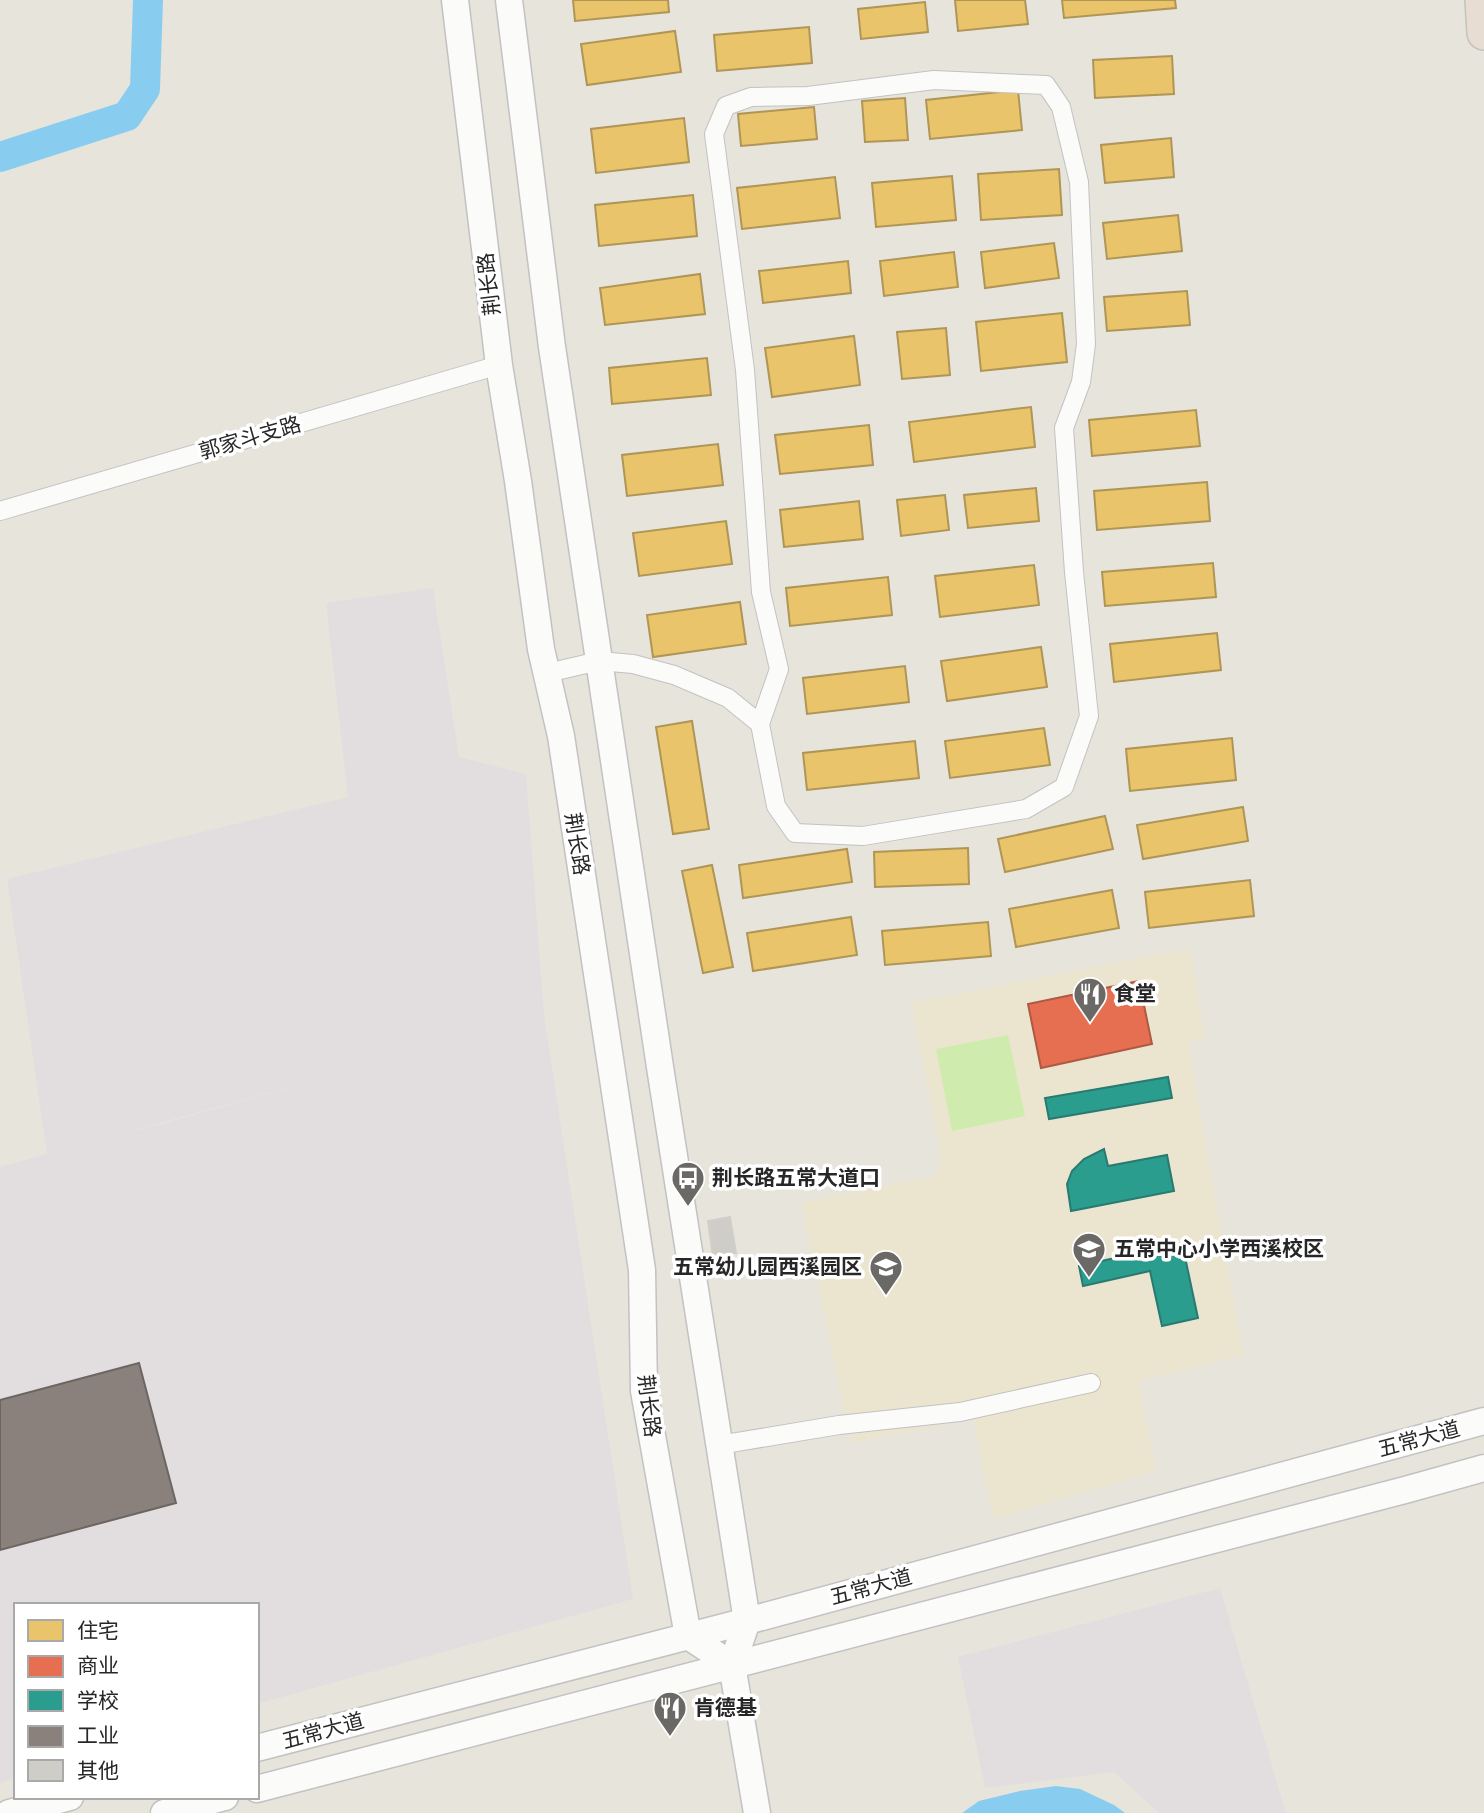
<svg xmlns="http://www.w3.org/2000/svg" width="1484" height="1813" viewBox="0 0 1484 1813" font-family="'Public Sans','Noto Sans SC',sans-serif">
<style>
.industrial{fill:#e2dee0;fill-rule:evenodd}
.education{fill:#ebe5cf}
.pitch{fill:#cfebae}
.water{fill:#88ccf0}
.homes{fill:#e9c46a;stroke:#af9556;stroke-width:2}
.shops{fill:#e76f51;stroke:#ad5944;stroke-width:2}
.schools{fill:#2a9d8f;stroke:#297a70;stroke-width:2}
.industry{fill:#8a817c;stroke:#6c6662;stroke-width:2}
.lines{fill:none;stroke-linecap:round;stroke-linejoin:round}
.river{stroke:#88ccf0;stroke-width:30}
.building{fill:#cfcdc7;stroke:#d2cfc8;stroke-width:2}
.minor-casing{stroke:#c3c2c2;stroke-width:20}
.secondary-casing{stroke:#c3c2c2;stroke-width:29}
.motorway-casing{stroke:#c3c2bf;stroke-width:36}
.minor{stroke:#fbfbfa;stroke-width:18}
.secondary{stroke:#fbfbfa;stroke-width:26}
.motorway{stroke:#e8ddd2;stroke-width:33}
.labels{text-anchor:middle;stroke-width:7;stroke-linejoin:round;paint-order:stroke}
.street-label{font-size:21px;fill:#272727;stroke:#fff}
.poi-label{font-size:21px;font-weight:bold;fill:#272727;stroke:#fff;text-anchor:start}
</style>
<rect width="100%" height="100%" fill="#e7e4dc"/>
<path class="industrial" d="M433 588 459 757 526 774 544 1015 633 1599 257 1704V1605H16V1778L0 1783V1167L47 1154 7 879 348 797 326 603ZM318 1079 165 1123 117 1135Z
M1220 1588 1286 1813H1159L1114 1772 985 1788 958 1657Z"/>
<path class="education" d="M1190 948 1205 1039 1188 1042 1243 1355 1138 1381 1156 1471 993 1519 973 1419 851 1443 801 1203 937 1175 941 1154 911 1003Z"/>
<path class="pitch" d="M1008 1035 1025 1116 952 1131 936 1049Z"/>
<path class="water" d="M1056 1786 1080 1789 1114 1805 1125 1813H962L979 1801 1020 1791Z"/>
<path class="homes" d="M573 0H668L669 12 575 21Z
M955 0H1025L1028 24 958 31Z
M1062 0H1175L1176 8 1064 18Z
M925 2 928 32 861 39 858 9Z
M809 27 812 63 717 71 714 35Z
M675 31 681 72 587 85 581 44Z
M1172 56 1174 94 1095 98 1093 60Z
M1018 90 1022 130 930 139 926 100Z
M905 98 908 140 865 142 862 101Z
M814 107 817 139 741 146 738 114Z
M684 118 689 162 596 173 591 129Z
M1171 138 1174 177 1105 183 1101 145Z
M1059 169 1062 215 981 220 978 174Z
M952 176 956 220 876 227 872 183Z
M835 177 840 218 742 229 737 188Z
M693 195 697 236 599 246 595 205Z
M1178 215 1182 251 1107 259 1103 223Z
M1054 243 1059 278 985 288 981 252Z
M954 252 958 287 884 296 880 261Z
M848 261 851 293 763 303 759 271Z
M700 274 705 314 605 325 600 288Z
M1187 291 1190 325 1107 331 1104 297Z
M1062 313 1067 362 981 371 976 322Z
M946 328 950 375 902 379 897 332Z
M854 336 860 385 772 397 765 348Z
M707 358 711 395 612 404 609 368Z
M1031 407 1035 447 914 462 909 422Z
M1196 410 1200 446 1092 456 1089 420Z
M869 425 873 465 780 474 775 435Z
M718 444 723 485 627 496 622 455Z
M1207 482 1210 521 1097 530 1094 491Z
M1036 488 1039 521 968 528 964 495Z
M945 495 949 530 901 536 897 500Z
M859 501 863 539 784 547 780 510Z
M726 521 732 564 639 576 633 533Z
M1213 563 1216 597 1105 606 1102 572Z
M1034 565 1039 605 940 617 935 576Z
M888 577 892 615 790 626 786 588Z
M740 602 746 644 653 657 647 615Z
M1217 633 1221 670 1114 682 1110 644Z
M1041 647 1047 687 947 701 941 661Z
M905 666 909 702 807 714 803 678Z
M692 721 709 829 673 834 656 727Z
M1044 728 1050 765 950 778 945 741Z
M1232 738 1236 780 1130 791 1126 749Z
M915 741 919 778 807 790 803 753Z
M1243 807 1248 841 1143 859 1137 825Z
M1105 816 1113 849 1005 872 998 839Z
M968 848 969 884 875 887 874 852Z
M847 849 852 882 743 898 739 865Z
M712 865 733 967 703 973 682 871Z
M1250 880 1254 916 1149 928 1145 892Z
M1112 890 1119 928 1016 947 1009 909Z
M851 917 857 955 753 971 747 933Z
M988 922 991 956 885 965 882 931Z"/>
<path class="shops" d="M1139 981 1152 1044 1041 1068 1028 1004Z"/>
<path class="schools" d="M1168 1077 1172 1098 1049 1119 1045 1098Z
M1104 1149 1108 1166 1167 1155 1174 1191 1071 1211 1067 1184 1072 1171 1084 1159Z
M1182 1243 1198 1318 1162 1326 1150 1271 1083 1286 1079 1266Z"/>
<path class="industry" d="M139 1363 176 1503 0 1550V1400Z"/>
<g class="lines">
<path class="river" d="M0 157 127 116 145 89 148 0"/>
</g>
<path class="building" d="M730 1217 736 1253 713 1257 708 1221Z"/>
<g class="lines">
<defs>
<path id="minor" d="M0 511 499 365
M547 673 599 661 633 664 674 675 728 698 760 724 776 806 795 833 863 836 1026 809 1064 787 1089 716 1074 572 1064 428 1081 382 1086 344 1079 182 1061 107 1046 85 934 80 808 96 751 97 726 106 714 134 745 370 761 592 779 669 760 724
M719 1445 839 1425 960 1412 1091 1383"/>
<path id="secondary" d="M455 0 499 365 518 481 541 649 561 736 642 1270 644 1391 688 1636 732 1665
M509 0 552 347 660 1067 747 1621 732 1665 757 1813
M257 1748 747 1621 1484 1421
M257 1789 1405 1490 1484 1468
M9 1813 70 1797
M164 1813 225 1797"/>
<path id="motorway" d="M1482 0 1484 33"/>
</defs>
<use href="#minor" class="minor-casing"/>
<use href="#secondary" class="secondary-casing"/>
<use href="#motorway" class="motorway-casing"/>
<use href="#minor" class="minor"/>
<use href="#secondary" class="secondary"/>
<use href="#motorway" class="motorway"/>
</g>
<defs>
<symbol id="restaurant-pin" viewBox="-11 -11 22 30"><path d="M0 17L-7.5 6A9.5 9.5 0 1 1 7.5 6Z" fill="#6a6966" stroke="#fff"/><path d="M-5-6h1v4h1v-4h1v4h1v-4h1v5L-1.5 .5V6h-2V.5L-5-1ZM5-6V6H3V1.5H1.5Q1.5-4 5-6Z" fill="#fff"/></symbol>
<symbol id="bus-pin" viewBox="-11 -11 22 30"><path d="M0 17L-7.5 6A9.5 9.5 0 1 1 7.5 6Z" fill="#6a6966" stroke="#fff"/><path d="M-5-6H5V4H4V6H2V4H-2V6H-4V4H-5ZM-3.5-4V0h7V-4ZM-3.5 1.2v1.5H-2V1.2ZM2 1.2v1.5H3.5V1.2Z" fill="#fff"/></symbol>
<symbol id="school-pin" viewBox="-11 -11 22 30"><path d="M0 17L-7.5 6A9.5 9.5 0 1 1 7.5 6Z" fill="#6a6966" stroke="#fff"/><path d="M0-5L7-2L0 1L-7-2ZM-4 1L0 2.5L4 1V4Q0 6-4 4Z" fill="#fff"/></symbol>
</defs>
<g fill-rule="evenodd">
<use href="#restaurant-pin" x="1071" y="975" width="38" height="52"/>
<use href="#bus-pin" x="669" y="1159" width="38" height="52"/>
<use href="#school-pin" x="1070" y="1230" width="38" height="52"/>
<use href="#school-pin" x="867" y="1248" width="38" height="52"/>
<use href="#restaurant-pin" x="651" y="1689" width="38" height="52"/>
</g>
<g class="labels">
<g class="street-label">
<text transform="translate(489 284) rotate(-97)" y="7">荆长路</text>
<text transform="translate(250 438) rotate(-16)" y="7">郭家斗支路</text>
<text transform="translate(577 844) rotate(81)" y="7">荆长路</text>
<text transform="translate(649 1406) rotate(83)" y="7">荆长路</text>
<text transform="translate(1419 1439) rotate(-15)" y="7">五常大道</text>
<text transform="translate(871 1587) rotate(-15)" y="7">五常大道</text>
<text transform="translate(323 1731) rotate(-15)" y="7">五常大道</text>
</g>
<g class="poi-label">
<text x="1114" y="1001">食堂</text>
<text x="712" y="1185">荆长路五常大道口</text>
<text x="1114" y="1256">五常中心小学西溪校区</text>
<text x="862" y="1274" text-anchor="end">五常幼儿园西溪园区</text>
<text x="694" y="1715">肯德基</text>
</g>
</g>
<rect x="14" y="1603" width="245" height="196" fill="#ffffff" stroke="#a9a9a9" stroke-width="2"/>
<rect x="28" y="1620" width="35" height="21" fill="#e9c46a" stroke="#a9a9a9" stroke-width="2"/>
<text x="77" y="1638" font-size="21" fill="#272727">住宅</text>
<rect x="28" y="1656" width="35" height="21" fill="#e76f51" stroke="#a9a9a9" stroke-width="2"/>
<text x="77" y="1673" font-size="21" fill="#272727">商业</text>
<rect x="28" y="1690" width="35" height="21" fill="#2a9d8f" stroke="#a9a9a9" stroke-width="2"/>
<text x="77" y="1708" font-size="21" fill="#272727">学校</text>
<rect x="28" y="1726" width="35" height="21" fill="#8a817c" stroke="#a9a9a9" stroke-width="2"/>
<text x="77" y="1743" font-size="21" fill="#272727">工业</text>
<rect x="28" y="1760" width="35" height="21" fill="#cfcdc7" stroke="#a9a9a9" stroke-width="2"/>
<text x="77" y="1778" font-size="21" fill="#272727">其他</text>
</svg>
